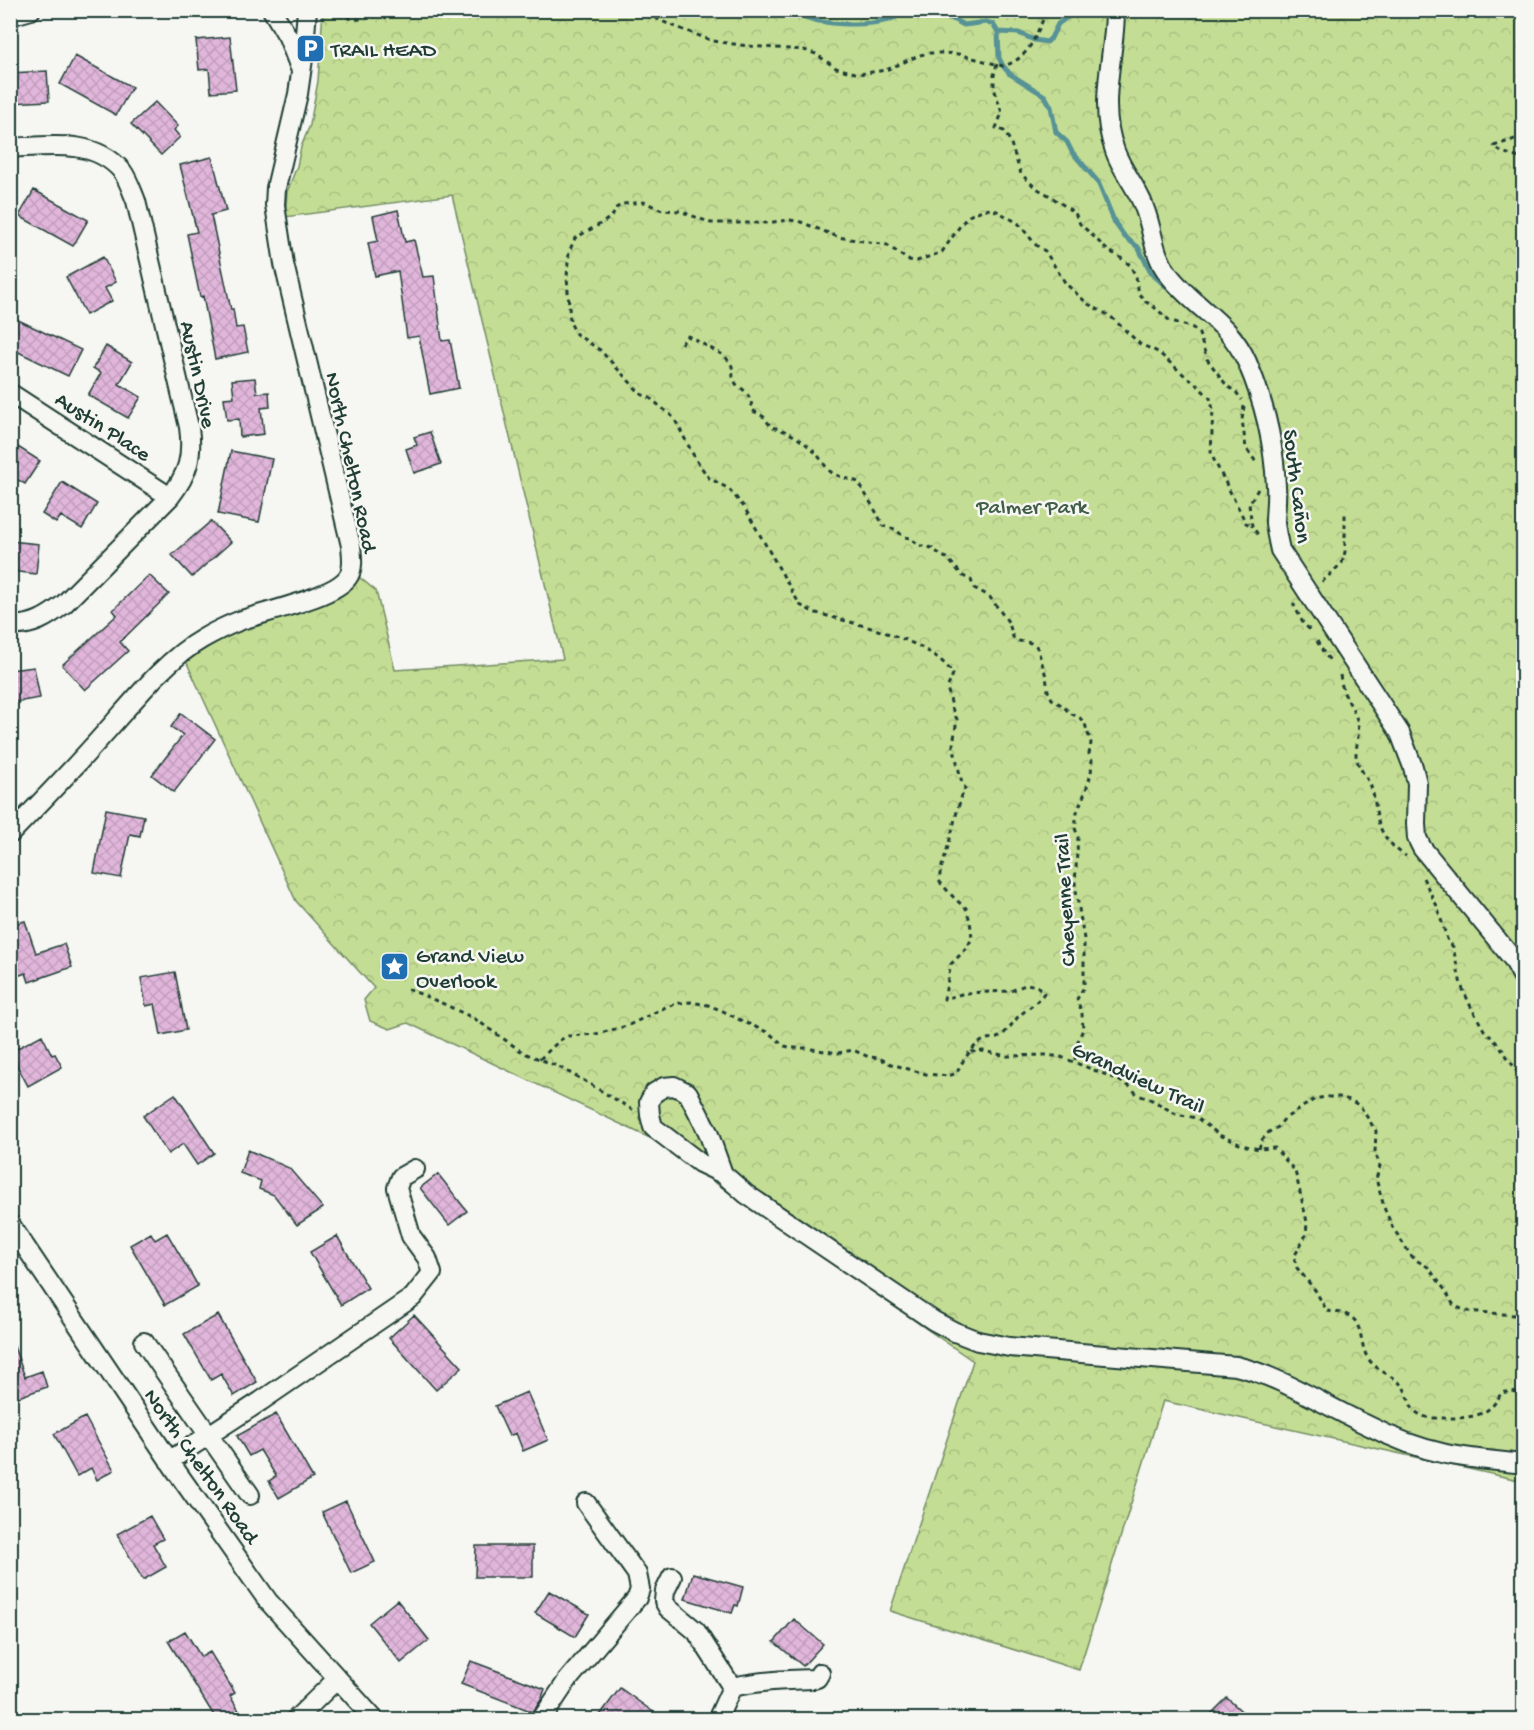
<svg xmlns="http://www.w3.org/2000/svg" width="1534" height="1730" viewBox="0 0 1534 1730" font-family="'Gochi Hand',sans-serif">
<style>
.park{fill:url(#park-crowns);stroke:#728d64;stroke-width:1.5}
.lines{fill:none;stroke-linecap:round;stroke-linejoin:round}
.stream{stroke:#569296;stroke-width:5}
.building{fill:url(#building-cross-hatch);stroke:#1f3d34;stroke-width:1.5}
.minor-casing{stroke:#1f3d34;stroke-width:22}
.path{stroke:#1f3d34;stroke-width:3;stroke-dasharray:4.5 4.5;stroke-linecap:butt}
.minor{stroke:#f6f6f2;stroke-width:18}
.labels{text-anchor:middle;stroke-width:5;stroke-linejoin:round;paint-order:stroke}
.poi-label{font-size:22px;fill:#1f3d34;stroke:#f6f6f2;text-anchor:start}
.street-label{font-size:22px;fill:#1f3d34;stroke:#f6f6f2}
.park-label{font-size:22px;fill:#405d47;stroke:#f6f6f2}
</style>
<defs>
<pattern id="park-crowns" width="20" height="18" patternUnits="userSpaceOnUse" patternTransform="scale(1.5)"><rect width="20" height="18" fill="#c4dd94"/><path d="M2 6a3 3 0 1 1 6 0M12 15a3 3 0 1 1 6 0" fill="none" stroke="#a8bf80"/></pattern>
<pattern id="building-cross-hatch" width="8" height="8" patternUnits="userSpaceOnUse" patternTransform="scale(1.5)"><rect width="8" height="8" fill="#e1b6db"/><path d="M0 0l8 8M0 8l8-8" fill="none" stroke="#c19dbd"/></pattern>
</defs>
<rect width="100%" height="100%" fill="#f6f6f2"/>
<filter id="ink" filterUnits="userSpaceOnUse"><feTurbulence type="fractalNoise" baseFrequency=".0167" numOctaves="2"/><feDisplacementMap in="SourceGraphic" scale="12" xChannelSelector="R" yChannelSelector="G"/><feConvolveMatrix kernelMatrix="1 2 1 2 8 2 1 2 1" color-interpolation-filters="sRGB"/></filter>
<g filter="url(#ink)">
<path class="park" d="M323 11H1523V1481L1163 1401 1079 1670 890 1611 973 1361 652 1139 408 1023 390 1029 370 1021 364 1000 374 988 296 901 186 661 194 653 206 644 344 593 353 585 359 577 376 591 395 670 563 659 452 195 285 217 287 192 297 166 301 147 310 125 318 81Z"/>
<g class="lines">
<path class="stream" d="M798 10 799 14C818 26 866 26 888 20 895 18 903 13 910 10
M916 10 937 11 964 25 986 22 993 24 998 32 999 58 1003 66 1010 74 1045 96 1051 107 1056 132 1067 142 1072 152 1098 182 1115 223 1125 237 1138 247 1152 274 1171 291
M998 32 1019 33 1034 40 1047 42 1051 38 1058 24 1077 10"/>
</g>
<path class="building" d="M230 37 236 90 211 92 209 69 199 70 196 40Z
M75 56 132 87 116 115 60 84Z
M47 71 49 101 10 103V73Z
M155 102 178 126 174 130 180 137 161 155 131 124Z
M212 157 226 211 211 215 231 310 233 309 236 328 243 327 248 352 215 359 203 296 200 297 187 234 197 232 180 165Z
M34 190 88 220 73 246 19 216Z
M398 210 405 242 414 240 423 277 434 276 442 341 450 340 459 388 430 394 419 336 407 338 398 271 375 276 368 243 378 241 373 216Z
M103 257 116 282 105 288 112 301 86 315 66 277Z
M10 316 81 350 68 376 10 348Z
M106 346 132 362 119 384 141 397 128 418 88 395 101 373 93 368Z
M255 378 257 393 269 392 270 407 261 408 264 434 240 437 239 419 227 420 224 398 234 397 232 380Z
M430 432 441 464 414 473 406 449 417 445 414 437Z
M10 442 40 461 25 484 10 475Z
M231 451 272 459 259 522 218 514Z
M62 482 97 504 82 529 61 516 56 523 42 514Z
M211 521 231 542 192 577 172 555Z
M10 541 39 544 36 574 10 571Z
M149 575 169 594 120 642 128 651 85 690 62 665 117 615 113 610Z
M34 667 40 698 10 703V670Z
M181 713 215 739 174 792 152 775 183 735 171 727Z
M106 809 144 816 140 836 130 834 121 878 94 873Z
M25 921 36 953 64 944 72 967 29 982 26 973 14 977 10 966V925Z
M175 972 186 1030 161 1035 155 1004 146 1006 141 978Z
M42 1035 52 1055 55 1054 62 1067 28 1086 10 1052Z
M175 1094 214 1153 197 1165 183 1144 168 1154 143 1116Z
M248 1150 289 1168 323 1208 297 1225 274 1195 259 1189 261 1181 240 1173Z
M438 1174 467 1211 449 1225 420 1188Z
M151 1233 155 1240 167 1233 198 1286 165 1305 130 1245Z
M337 1236 368 1288 341 1305 310 1252Z
M218 1315 257 1382 234 1396 221 1374 211 1380 184 1334Z
M414 1315 462 1367 436 1390 389 1338Z
M10 1341H12L25 1377 42 1371 47 1387 10 1400Z
M527 1392 548 1440 523 1451 516 1433 509 1436 495 1406Z
M276 1414 313 1478 279 1498 269 1481 276 1476 260 1450 249 1456 237 1436Z
M85 1417 114 1470 97 1480 91 1468 77 1476 54 1434Z
M346 1501 375 1562 351 1573 322 1512Z
M150 1516 163 1539 153 1544 166 1567 143 1580 117 1534Z
M476 1546H533V1577H475Z
M693 1573 743 1587 738 1606 735 1605 732 1613 685 1599Z
M549 1591 589 1614 575 1637 535 1613Z
M397 1600 429 1640 401 1663 369 1623Z
M794 1619 823 1644 803 1666 774 1642Z
M185 1631 201 1657 210 1652 235 1693 230 1696 244 1719H216L168 1641Z
M471 1661 545 1689 541 1700 533 1712 461 1684Z
M620 1688 663 1719H597Z
M1227 1698 1250 1719H1206Z"/>
<g class="lines">
<defs>
<path id="minor" d="M272 10 288 37 300 68
M1115 10C1115 59 1097 103 1115 151 1122 171 1137 187 1144 207 1154 232 1152 253 1169 275 1195 309 1229 321 1247 362 1264 401 1274 444 1276 486 1277 499 1275 511 1275 523 1276 532 1278 541 1280 550L1400 733 1413 767 1417 783 1416 824 1417 838 1422 848 1513 959 1524 979
M10 16 31 10
M10 148C48 146 94 138 122 171 128 179 132 191 136 201L189 427C193 457 188 474 170 497L64 604C48 617 32 627 10 625
M10 393 170 497
M10 834C42 801 74 768 104 734 132 703 165 660 202 639 214 632 226 626 239 621 264 612 335 597 348 577 354 569 352 556 351 546L284 264 275 205 276 188 298 94 303 59 307 10
M723 1174 708 1132 688 1093 674 1086 664 1087 654 1093 649 1102 650 1115 653 1127 700 1163 723 1174 746 1194 934 1321 955 1332 978 1341 1009 1347 1236 1366C1282 1377 1322 1404 1365 1424 1390 1437 1418 1448 1446 1454 1472 1459 1498 1461 1524 1464
M10 1224 177 1472 268 1601 375 1720
M144 1342 250 1495
M169 1461 261 1401 413 1297 432 1273 427 1258 411 1236 397 1188 401 1177 415 1169
M672 1577 665 1591 664 1601 668 1608 696 1631 732 1687
M732 1687C759 1681 785 1680 813 1679L817 1678 820 1673
M295 1720 337 1679
M541 1720 567 1681 637 1598 640 1589 637 1574 586 1503
M717 1720 732 1687"/>
</defs>
<use href="#minor" class="minor-casing"/>
<path class="path" d="M331 10C352 25 374 19 395 10
M639 10 668 24 713 41 748 46 804 50 816 54 836 68 859 74 886 70 920 55 930 53H944L958 54 1003 66C1032 58 1035 33 1048 10
M997 64 994 75V88L1002 113 996 128 1004 131 1010 141 1021 174 1036 188 1047 194 1075 213 1080 224 1091 234 1108 251 1117 255 1130 265 1136 277 1139 294 1146 302 1153 306 1169 320 1193 328 1199 334 1207 359 1227 386 1236 392 1242 400
M1524 138H1518L1494 146 1500 151 1524 160
M681 344 688 336 725 356 732 366 733 377 736 384 745 391 751 400 752 410 764 417 771 427C788 430 808 443 819 457 823 462 826 468 831 472 838 477 850 479 858 482 863 490 881 519 883 526L895 529 904 537 911 538 919 546H927L935 550 941 556 947 558 963 576 971 580 974 588 989 596 1009 623 1013 637 1019 641 1031 643 1037 647 1046 676 1048 691 1052 699 1063 706 1070 713 1080 718 1085 724 1091 743 1089 754 1092 760 1091 774 1086 790 1077 812 1075 828 1078 837 1075 884 1084 939V987L1077 999 1082 1014 1083 1029 1078 1041 1080 1050 1073 1062
M1244 406 1242 420 1246 448 1256 462
M1258 489 1249 504 1252 526 1259 536
M1322 582 1342 563 1345 552V512
M1293 603 1303 623 1312 632
M1317 641 1325 655 1330 660
M1340 675C1341 681 1342 688 1344 693 1349 703 1355 712 1358 723 1360 734 1356 744 1356 755 1357 766 1365 775 1370 784 1375 796 1375 808 1378 821 1382 836 1393 848 1406 856
M1423 878 1437 906 1447 939 1453 947 1461 985 1471 1007 1484 1030 1500 1046 1524 1082
M408 989 446 1005 475 1019 524 1053 557 1066 583 1080 633 1110
M971 1052 983 1051 1007 1056 1046 1055 1061 1057 1114 1078 1129 1086 1138 1095 1152 1100 1176 1114 1197 1118 1221 1136 1242 1145 1259 1149 1275 1148 1295 1171 1307 1222 1306 1235 1294 1257 1297 1268 1315 1290 1327 1311C1337 1313 1349 1312 1356 1322 1363 1334 1361 1351 1370 1361 1379 1372 1395 1376 1403 1387 1409 1395 1409 1409 1419 1414 1426 1419 1438 1418 1446 1418 1470 1418 1490 1417 1501 1393L1512 1391 1520 1393 1524 1389
M540 1059 560 1040 568 1036 596 1034 627 1026 666 1007 680 1003 691 1002 708 1005 723 1011 742 1021 769 1033 785 1046 792 1048H805L838 1053 853 1050 869 1057 879 1058 891 1064 926 1074 948 1076 957 1073C961 1062 975 1042 987 1039 990 1038 994 1039 997 1038 1005 1035 1011 1025 1017 1018 1026 1009 1037 1004 1044 993L1037 986 1027 984 1011 991 965 993 944 999 951 964 967 948 972 938 970 921 966 908 955 899 939 881C940 871 943 863 946 853 953 831 956 809 965 788L961 779 953 745 957 719C950 708 952 700 947 689L953 674C930 638 854 624 813 612L800 605 744 507 729 489 709 478 696 460 674 418 650 398 641 394 600 350 576 334 570 322 567 276 569 252 575 238 604 222 613 215 616 208 623 204 644 202 662 210 680 211 711 223H765L790 220 801 222 838 237 887 245 908 260 917 261 942 252 962 223 969 216 977 212 986 209 997 211 1018 223 1036 245 1045 251 1066 284 1088 304 1110 316 1140 344 1158 352 1183 374 1197 385 1210 398 1213 409 1211 454 1246 523 1252 526
M1259 1149 1261 1141 1269 1132 1278 1127 1284 1119 1315 1099 1325 1097H1339L1350 1100 1360 1106 1376 1131 1375 1152 1380 1166 1376 1179 1385 1210 1393 1228 1408 1251 1414 1259 1428 1267 1445 1290 1453 1304 1459 1308 1466 1311 1514 1315 1524 1304"/>
<use href="#minor" class="minor"/>
</g>
</g>
<defs>
<symbol id="parking-square" viewBox="-11 -11 22 22"><rect x="-9" y="-9" width="18" height="18" rx="4" fill="#1f6fb2" stroke="#f6f6f2"/><path d="M-3.5-5.5H1a3.5 3.5 0 0 1 0 7H-1V5.5H-3.5ZM-1-3.4V-.6H.8a1.4 1.4 0 0 0 0-2.8Z" fill="#fff"/></symbol>
<symbol id="sight-square" viewBox="-11 -11 22 22"><rect x="-9" y="-9" width="18" height="18" rx="4" fill="#1f6fb2" stroke="#f6f6f2"/><path d="M0-6L1.8-2.2L6-1.7L2.9 1.2L3.7 5.4L0 3.3L-3.7 5.4L-2.9 1.2L-6-1.7L-1.8-2.2Z" fill="#fff"/></symbol>
</defs>
<g fill-rule="evenodd">
<use href="#parking-square" x="294" y="32" width="33" height="33"/>
<use href="#sight-square" x="378" y="950" width="33" height="33"/>
</g>
<g class="labels">
<g class="poi-label">
<text x="331" y="56">TRAIL HEAD</text>
<text x="416" y="962">Grand View<tspan x="416" dy="25">Overlook</tspan></text>
</g>
<g class="street-label">
<text transform="translate(200 374) rotate(78)" y="8">Austin Drive</text>
<text transform="translate(104 425) rotate(33)" y="8">Austin Place</text>
<text transform="translate(353 462) rotate(78)" y="8">North Chelton Road</text>
<text transform="translate(1299 486) rotate(83)" y="8">South Cañon</text>
<text transform="translate(1063 900) rotate(-93)" y="8">Cheyenne Trail</text>
<text transform="translate(1139 1076) rotate(25)" y="8">Grandview Trail</text>
<text transform="translate(203 1465) rotate(55)" y="8">North Chelton Road</text>
</g>
<g class="park-label">
<text x="1032" y="513">Palmer Park</text>
</g>
</g>
<rect width="1534" height="1730" fill="none" stroke="#f6f6f2" stroke-width="36"/>
<rect x="18" y="18" width="1498" height="1694" fill="none" stroke="#1f3d34" stroke-width="2" filter="url(#ink)"/>
</svg>
